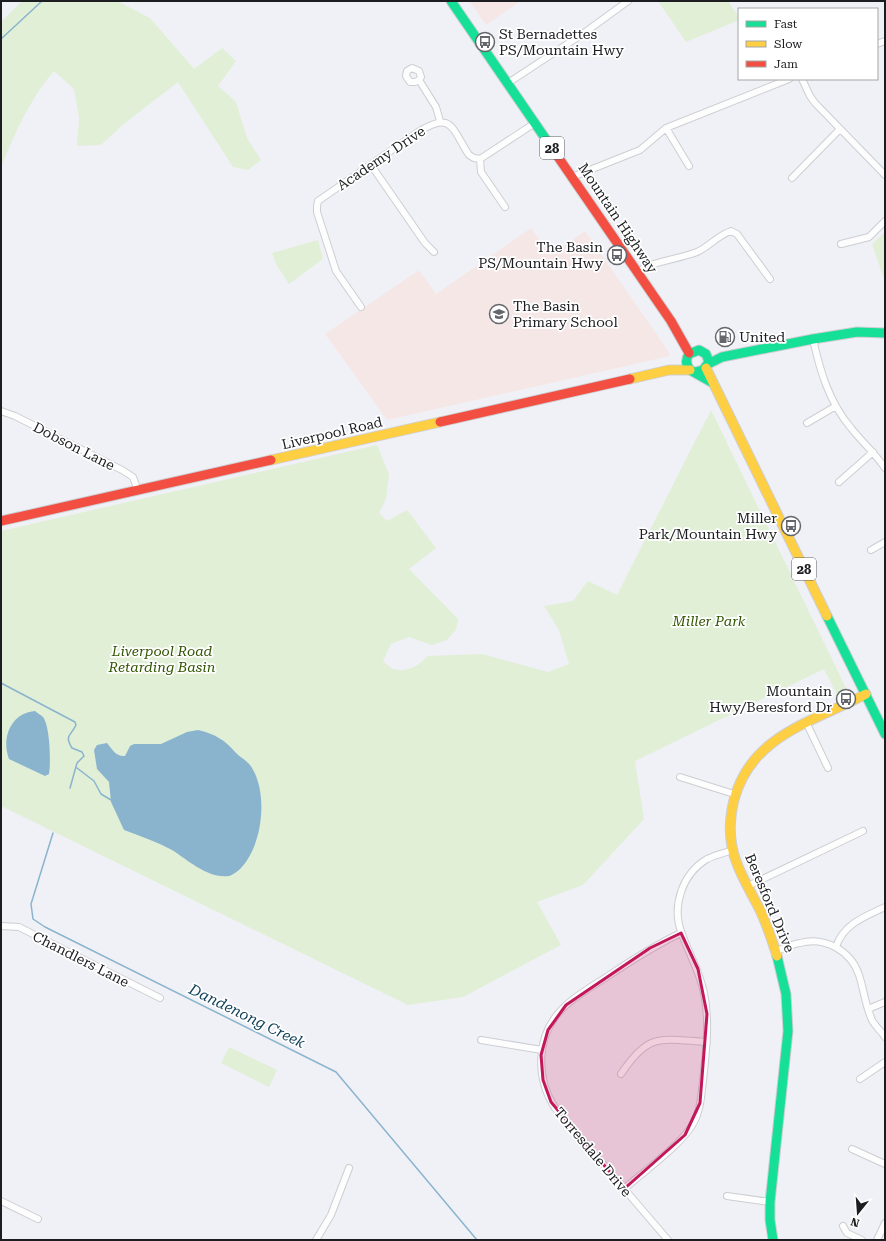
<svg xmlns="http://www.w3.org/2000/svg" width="886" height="1241" viewBox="0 0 886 1241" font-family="'Roboto Serif',serif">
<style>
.education{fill:#f6e7e7}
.green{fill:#e0efd6}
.water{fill:#8ab4ce}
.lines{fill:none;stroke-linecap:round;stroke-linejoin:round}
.stream{stroke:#8ab4ce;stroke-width:1.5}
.street-casing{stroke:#cdced2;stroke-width:8}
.fast-casing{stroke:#cdced2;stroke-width:11}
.slow-casing{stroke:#cdced2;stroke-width:11}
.jam-casing{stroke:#cdced2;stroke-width:11}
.street{stroke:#fdfdfe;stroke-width:6}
.fast{stroke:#16e098;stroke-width:9}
.slow{stroke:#ffcf43;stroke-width:9}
.jam{stroke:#f24e42;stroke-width:9}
.marked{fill:#c2185b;fill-opacity:0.2;stroke:#c2185b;stroke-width:3;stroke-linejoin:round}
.labels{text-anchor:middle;stroke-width:3.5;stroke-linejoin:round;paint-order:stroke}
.shield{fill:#fff;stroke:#606163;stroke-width:1}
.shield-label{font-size:13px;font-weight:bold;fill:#1c1d20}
.poi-label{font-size:14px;fill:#1c1d20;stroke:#fff;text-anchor:start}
.street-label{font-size:14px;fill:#1c1d20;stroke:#fff}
.park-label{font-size:14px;font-style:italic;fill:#315400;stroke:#fff}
.water-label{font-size:15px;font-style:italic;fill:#0c3e57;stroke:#fff}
</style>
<rect width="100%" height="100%" fill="#f0f1f6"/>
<path class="education" d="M469 1H521L486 25Z
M531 228 550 255 585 231 669 352 670 356 387 420 325 334 419 270 436 294Z"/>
<path class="green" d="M22 1H117L150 18 194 69 222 48 236 61 218 86 236 102 247 138 261 160 248 170 233 167 178 82 125 123 101 145 77 146 79 118 74 89 54 71C29 100 15 133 1 167V22Z
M658 1H728L739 17V20L686 42Z
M885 232V282L872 244Z
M318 240 323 259 289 284 276 264 272 253Z
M711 410 848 692 838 697 824 669 635 761 644 819 583 885 537 902 561 945 463 997 408 1005 1 806V531L377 445 389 474 386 499 379 513 387 521 407 510 436 548 409 569 458 619 456 630 447 640 432 645 409 637 391 644 383 661C385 663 390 667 393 669 406 673 420 666 427 656L482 654 548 672 569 664 559 630 544 606 573 601 588 581 617 595Z
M229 1047 277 1070 269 1087 221 1063Z"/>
<path class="water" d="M35 711C37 713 41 715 43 717 50 726 51 762 49 774L45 776 9 759C1 738 11 713 35 711Z
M198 730C215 734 225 740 236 753 240 757 246 760 250 765 269 791 263 845 241 868 238 871 233 875 229 876 208 879 188 860 172 850 157 842 140 836 124 830L111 802 109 782 97 769 94 750 97 745 107 743C112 749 116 757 125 756L130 746 134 744H161L187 732Z"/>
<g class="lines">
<path class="stream" d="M1 39 42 1
M1 683 75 722 76 725C71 736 64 735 72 748L82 752 84 756 77 763 70 788
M77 768 94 781 101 794 111 800
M53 833 31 904 33 919 45 927 336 1072 477 1240"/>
<defs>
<path id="street" d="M877 44 885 41
M802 79 810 96 815 103 885 175
M419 80 415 82H410L406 76 407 71 412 68 419 71 421 77 419 80 436 107 440 121
M508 83 584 33 628 1
M666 128 689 166
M480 159 481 172 505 207
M371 165 425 243 434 252
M572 177 640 150 666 128 789 79
M792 178 840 129
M841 244 869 237 885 221
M637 272C656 260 676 260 697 252 709 247 718 235 731 231L737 234 770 279
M361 307 336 271 317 212V206L318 201 418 132C452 111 451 127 469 155L474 158 480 159 535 123
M813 339C820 371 829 402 851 428 862 442 875 453 885 468
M1 411 15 416 122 470 133 477 138 491
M807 423 836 406
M839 482 873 452
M871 550 885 542
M807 724 828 768
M680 777 734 794
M748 886 863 831
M1 926 19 927 160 998
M836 947C843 924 866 916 885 907
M777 951C784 948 792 944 800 943 825 936 851 951 859 975 864 990 865 1005 872 1020 875 1026 881 1031 885 1037
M868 1009 885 1002
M481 1040 542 1050
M621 1074C649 1032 660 1039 707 1042
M860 1079 885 1062
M852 1149 885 1164
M624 1189C644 1171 682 1145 694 1122 701 1109 701 1095 703 1081 706 1051 710 1022 704 993 700 972 689 954 682 934 671 907 682 874 707 859 715 855 724 853 733 850
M727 1196 770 1202
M1 1201 38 1219
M843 1226 847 1233 862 1240
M316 1240 331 1215 349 1168
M668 1240 555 1108C535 1077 536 1035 563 1008 576 995 593 986 608 976 632 960 655 945 681 933
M877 1240 885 1223"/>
<path id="fast" d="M451 1 556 154
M708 364 722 357 813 339 857 332 885 333
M695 372 703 370 709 362 706 354 699 350 689 354C685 360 686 365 690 370L713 383
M827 616 885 734
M773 1240 770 1220V1202L788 1031 786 994 777 956"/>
<path id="slow" d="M706 368 827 616
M630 379 669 370H690
M271 460 440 422
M777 956C772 940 767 925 760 910 752 894 742 878 736 861 729 842 729 820 734 800 751 735 813 722 866 694"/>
<path id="jam" d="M556 154 671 321 689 353
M440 422 630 379
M1 521 271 460"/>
</defs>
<use href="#street" class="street-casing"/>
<use href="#fast" class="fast-casing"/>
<use href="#slow" class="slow-casing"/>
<use href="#jam" class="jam-casing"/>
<use href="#street" class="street"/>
<use href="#fast" class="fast"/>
<use href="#slow" class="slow"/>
<use href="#jam" class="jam"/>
</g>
<path class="marked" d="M681 933 698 969 707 1014 700 1103 685 1135 624 1189 551 1102 543 1080 541 1055 548 1030 566 1005 650 948Z"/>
<defs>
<symbol id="bus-ring" viewBox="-11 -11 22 22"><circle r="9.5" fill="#fff" stroke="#66676b" stroke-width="1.5"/><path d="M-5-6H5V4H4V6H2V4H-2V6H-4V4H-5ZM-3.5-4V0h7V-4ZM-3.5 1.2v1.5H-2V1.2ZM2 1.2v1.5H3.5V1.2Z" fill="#66676b"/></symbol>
<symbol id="school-ring" viewBox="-11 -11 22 22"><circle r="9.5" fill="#fff" stroke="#66676b" stroke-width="1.5"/><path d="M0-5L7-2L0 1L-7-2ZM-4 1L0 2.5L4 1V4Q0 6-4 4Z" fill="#66676b"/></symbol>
<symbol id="fuel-ring" viewBox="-11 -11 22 22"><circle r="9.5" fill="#fff" stroke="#66676b" stroke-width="1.5"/><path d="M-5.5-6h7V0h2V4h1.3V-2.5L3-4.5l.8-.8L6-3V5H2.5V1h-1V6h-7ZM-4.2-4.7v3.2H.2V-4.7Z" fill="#66676b"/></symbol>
</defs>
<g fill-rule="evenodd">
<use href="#bus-ring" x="474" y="31" width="22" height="22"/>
<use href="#bus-ring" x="606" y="244" width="22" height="22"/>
<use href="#school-ring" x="488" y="303" width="22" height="22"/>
<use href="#fuel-ring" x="714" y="326" width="22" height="22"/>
<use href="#bus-ring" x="780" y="515" width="22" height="22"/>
<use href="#bus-ring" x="835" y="688" width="22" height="22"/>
</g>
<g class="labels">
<g class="shield">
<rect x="540" y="137" width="24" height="22" rx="3"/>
<rect x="792" y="558" width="24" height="22" rx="3"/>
</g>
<g class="shield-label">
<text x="552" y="153">28</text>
<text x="804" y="574">28</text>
</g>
<g class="poi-label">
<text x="499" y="39">St Bernadettes<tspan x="499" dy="16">PS/Mountain Hwy</tspan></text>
<text x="603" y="252" text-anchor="end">The Basin<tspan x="603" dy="16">PS/Mountain Hwy</tspan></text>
<text x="513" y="311">The Basin<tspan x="513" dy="16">Primary School</tspan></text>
<text x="739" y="342">United</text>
<text x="777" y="523" text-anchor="end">Miller<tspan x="777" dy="16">Park/Mountain Hwy</tspan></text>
<text x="832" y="696" text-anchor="end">Mountain<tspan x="832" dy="16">Hwy/Beresford Dr</tspan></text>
</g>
<g class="street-label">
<text transform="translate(381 158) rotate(-34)" y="5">Academy Drive</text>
<text transform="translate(618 218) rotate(56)" y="5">Mountain Highway</text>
<text transform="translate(332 433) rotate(-13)" y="5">Liverpool Road</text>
<text transform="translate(74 446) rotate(27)" y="5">Dobson Lane</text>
<text transform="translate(770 903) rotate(67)" y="5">Beresford Drive</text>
<text transform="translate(81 959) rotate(27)" y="5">Chandlers Lane</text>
<text transform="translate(593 1152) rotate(50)" y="5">Torresdale Drive</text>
</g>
<g class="park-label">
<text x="709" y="626">Miller Park</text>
<text x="162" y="656">Liverpool Road<tspan x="162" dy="16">Retarding Basin</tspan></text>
</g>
<g class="water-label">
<text transform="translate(247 1016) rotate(26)" y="5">Dandenong Creek</text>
</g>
</g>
<rect width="886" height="1241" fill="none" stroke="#1c1d20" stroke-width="4"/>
<rect x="738" y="8" width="140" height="72" fill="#ffffff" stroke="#a4a5a6"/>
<rect x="746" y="21" width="20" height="6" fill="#16e098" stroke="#a4a5a6"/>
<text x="774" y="28" font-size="12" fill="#1c1d20">Fast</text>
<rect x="746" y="41" width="20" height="6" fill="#ffcf43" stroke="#a4a5a6"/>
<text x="774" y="48" font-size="12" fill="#1c1d20">Slow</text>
<rect x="746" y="61" width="20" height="6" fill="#f24e42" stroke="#a4a5a6"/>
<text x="774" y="68" font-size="12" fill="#1c1d20">Jam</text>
<g transform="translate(858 1213) rotate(197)" stroke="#ffffff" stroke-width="3" paint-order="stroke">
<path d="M0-3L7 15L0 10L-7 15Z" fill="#1c1d20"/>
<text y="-6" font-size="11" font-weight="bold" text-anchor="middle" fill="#1c1d20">N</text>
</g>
</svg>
